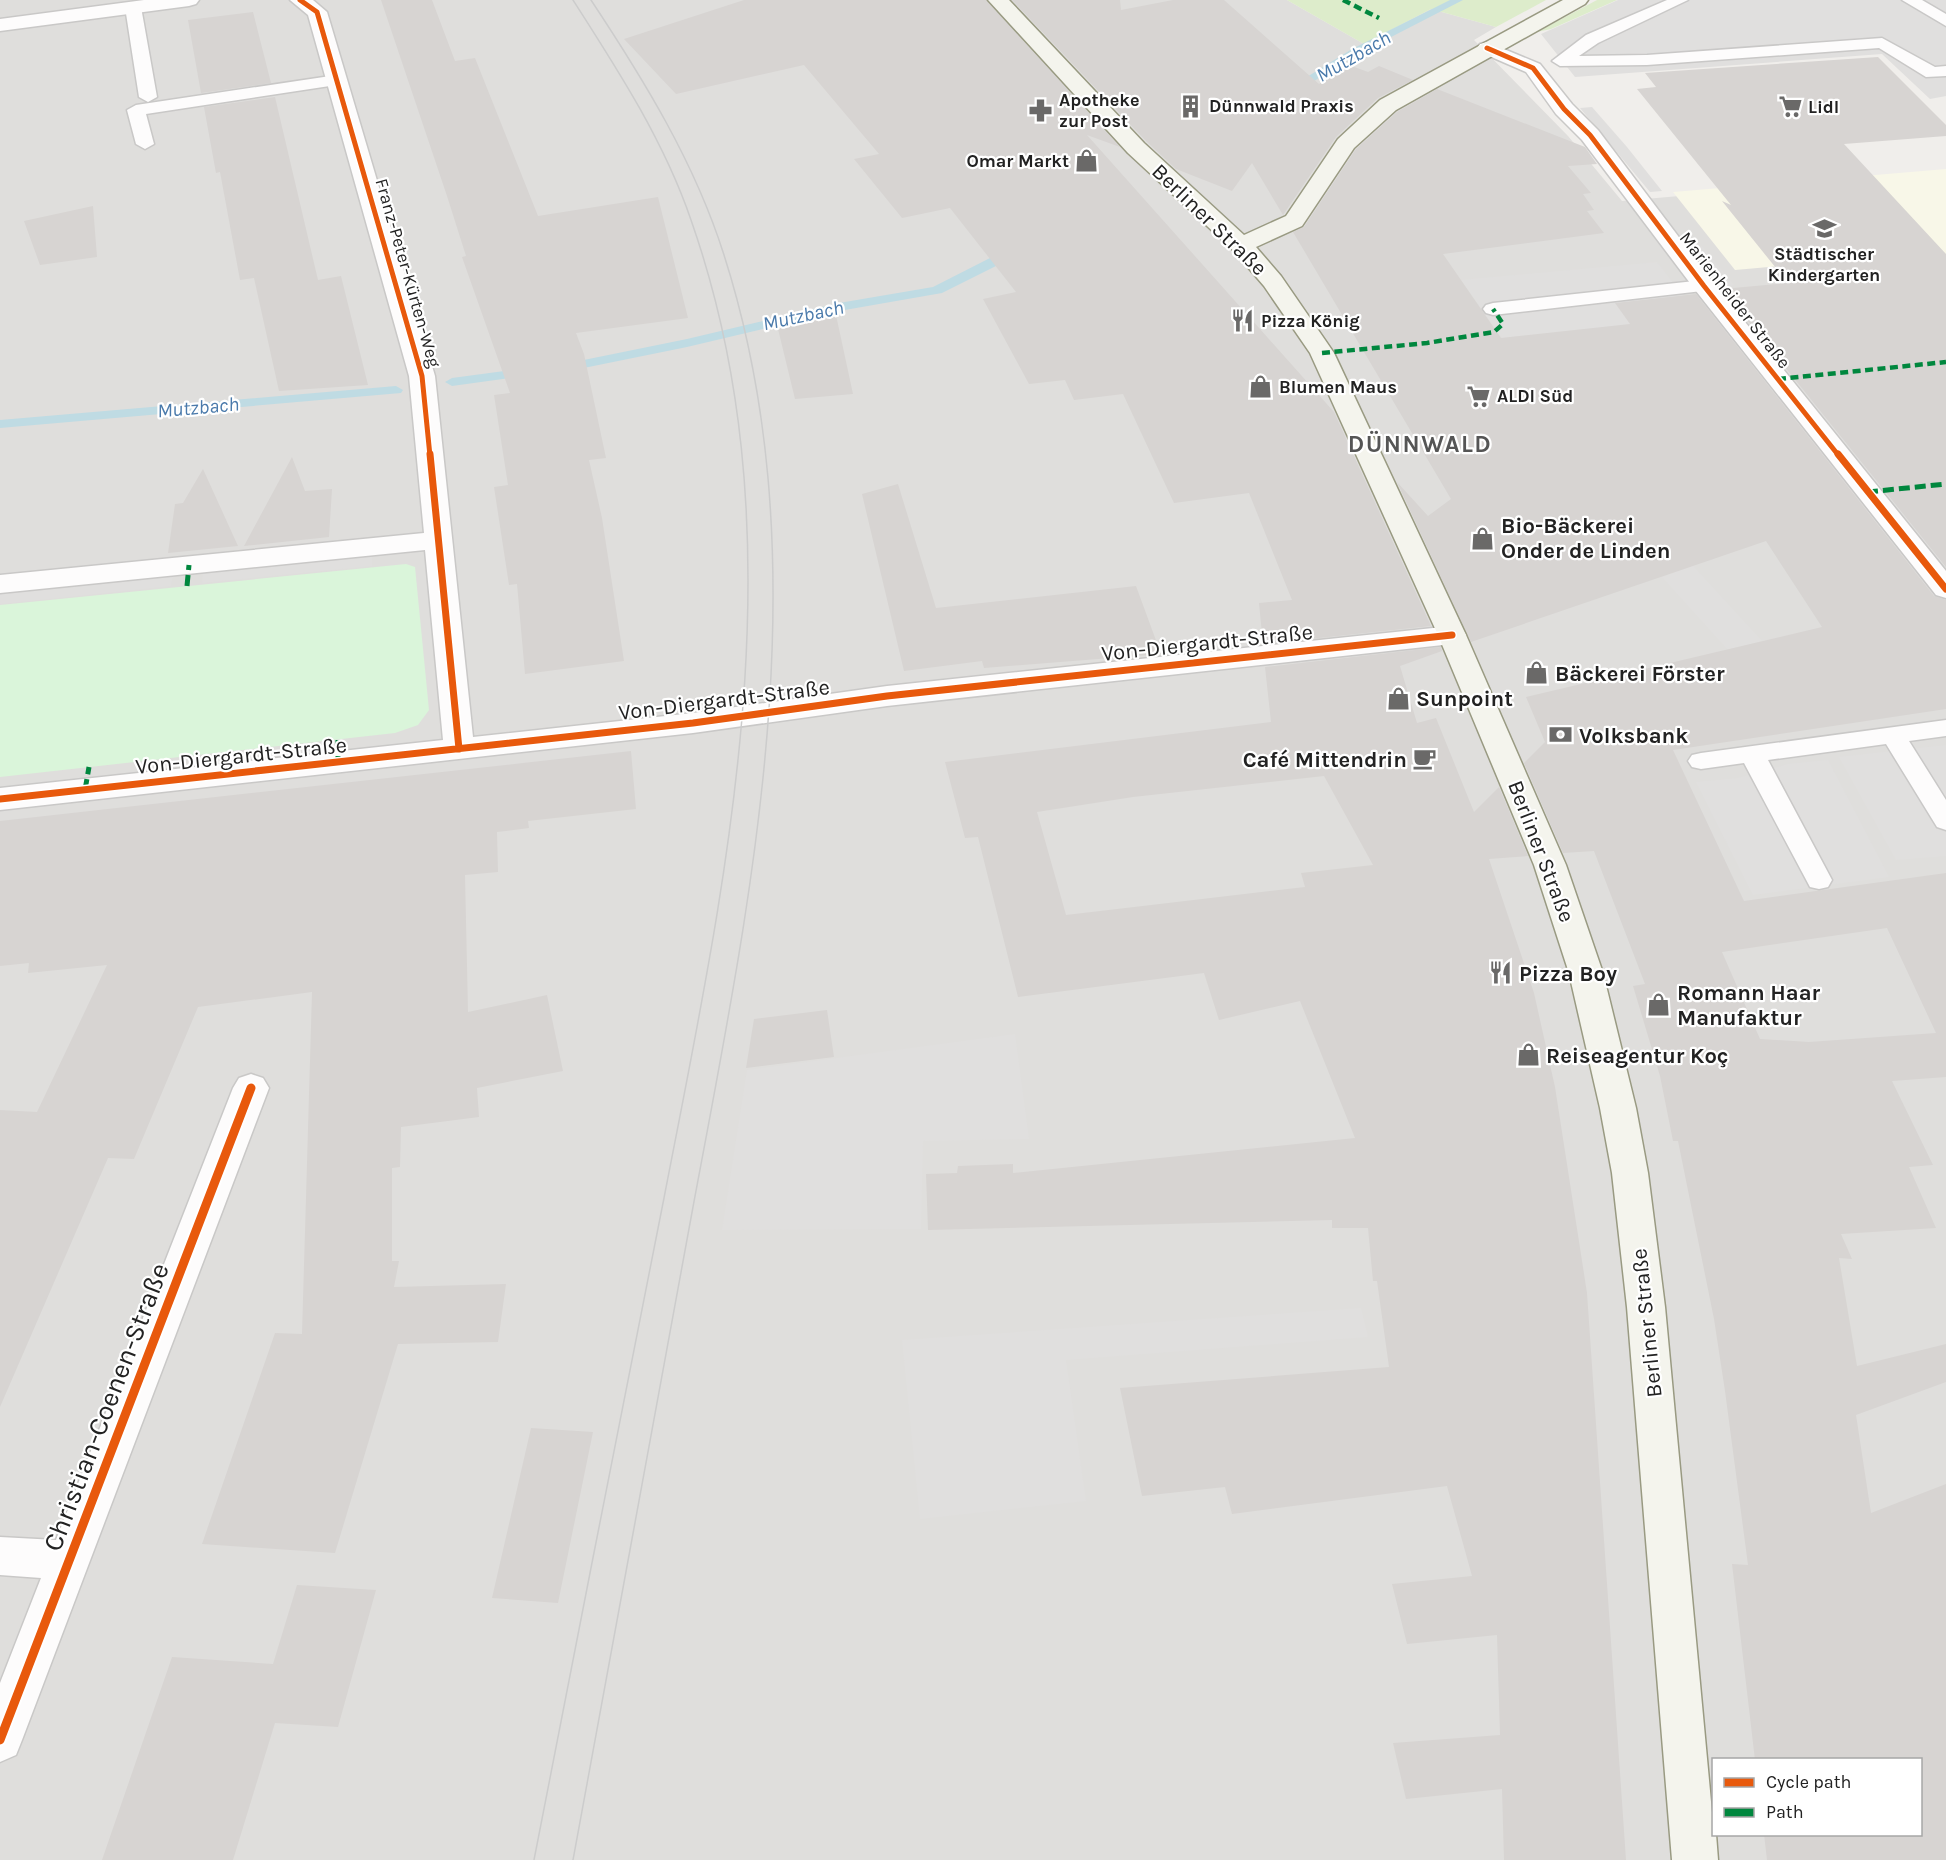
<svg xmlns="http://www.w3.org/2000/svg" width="1946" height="1860" viewBox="0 0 1946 1860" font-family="Karla,sans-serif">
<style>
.residential{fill:#dfdedc;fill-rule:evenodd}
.education{fill:#f8f7e8}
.grass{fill:#ddeccb}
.park{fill:#daf5da}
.parking{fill:#e0dfde}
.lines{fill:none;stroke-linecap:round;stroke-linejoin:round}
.stream{fill:#bfdbe3;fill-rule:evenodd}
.building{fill:#d7d4d2;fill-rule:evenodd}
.lane-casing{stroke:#c9c8c7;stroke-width:3}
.street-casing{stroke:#c9c8c7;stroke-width:3}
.secondary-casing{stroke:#999a82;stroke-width:3}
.lane{fill:#fdfcfc;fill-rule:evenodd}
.street{fill:#fdfcfc;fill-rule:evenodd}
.secondary{fill:#f4f4ed;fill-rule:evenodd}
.tram{stroke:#ccc;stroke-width:1.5}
.quiet-far1{stroke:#00873e;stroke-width:4.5;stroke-dasharray:8 4.5;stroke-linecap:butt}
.quiet{stroke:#00873e;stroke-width:5;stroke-dasharray:11 5;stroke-linecap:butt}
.cycleway-far2-casing{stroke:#fff;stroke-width:8}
.cycleway-far1-casing{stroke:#fff;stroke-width:10}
.cycleway-casing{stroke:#fff;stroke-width:13}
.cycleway-far2{stroke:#e8590c;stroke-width:5}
.cycleway-far1{stroke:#e8590c;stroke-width:7}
.cycleway{stroke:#e8590c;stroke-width:9}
.labels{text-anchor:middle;stroke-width:4.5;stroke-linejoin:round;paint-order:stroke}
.far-poi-label{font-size:18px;font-weight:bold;fill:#222;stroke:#fff;text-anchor:start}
.far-street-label{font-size:18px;fill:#222;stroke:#fff}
.far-water-label{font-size:20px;font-style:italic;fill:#4a7aab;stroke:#fff}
.street-label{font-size:22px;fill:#222;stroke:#fff}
.poi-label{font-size:22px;font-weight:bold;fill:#222;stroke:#fff;text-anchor:start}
.far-district-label{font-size:24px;font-weight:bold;letter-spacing:1.5px;fill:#555;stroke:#fff}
.near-street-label{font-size:27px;fill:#222;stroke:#fff}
</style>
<rect width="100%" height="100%" fill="#f0eeeb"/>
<path class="residential" d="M0 0H1287L1364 44 1431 9 1496 27 1474 40 1568 136 1622 201 1946 173V1860H0ZM1714 1760H1920V1834H1714Z"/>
<path class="education" d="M1946 169V265L1895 256 1735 270 1673 192Z"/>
<path class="grass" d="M1287 0H1546L1496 27 1431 9 1364 44Z
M1597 0H1617L1551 29 1537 32Z"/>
<path class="park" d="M406 564 415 567 429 710 418 725 395 733 0 777V605Z"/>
<path class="parking" d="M1618 0H1946V96L1930 99 1882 54 1575 77 1541 34Z
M1592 107 1627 147 1662 191 1650 192 1580 108Z
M1702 246 1734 285 1723 286 1691 247Z
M1657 262 1700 318 1502 338 1461 280Z
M372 555V566L202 583 203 573Z
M1693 566 1762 641 1728 650 1662 577Z
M173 575 171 586 0 604V593Z
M1946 745V856L1896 860 1839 757Z
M1828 760 1889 877 1753 895 1696 782 1738 778 1788 764Z
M1015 1034 1029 1139 923 1141 921 1229 722 1230 747 1070Z
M1361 1308 1368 1337 1066 1360 1086 1501 920 1519 902 1340Z"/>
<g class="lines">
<path class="stream" d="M1450 0H1463L1360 53 1296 92 1286 90 1352 49Z
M1015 251 1021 255 1020 258 1000 264 942 293 839 311 687 347 564 372 557 368 564 364 687 339 839 303 933 287 990 258Z
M528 368 533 369V375L452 386 445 382 452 378Z
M396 386 403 390 401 393 0 428V420Z"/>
</g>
<path class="building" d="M381 0H432L455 61 475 58 538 216 658 197 688 318 576 333 584 354 606 458 589 460 602 518 624 661 525 674 517 584 509 585 494 487 508 485 494 395 510 393 462 257 466 256 447 196Z
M744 0H986L1120 147 1087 135 1334 412 1431 626 1263 644 1259 603 1292 600 1249 493 1174 503 1123 394 1074 400 1065 380 1029 384 983 299 1016 292 950 208 902 218 854 159 879 154 804 65 676 94 624 39Z
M1012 0H1120L1121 10 1173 0H1224L1319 84 1346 64 1368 72 1379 66 1413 80 1378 98 1336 137 1283 215 1252 163 1232 191 1176 169 1146 141Z
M253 12 271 83 201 93 188 20Z
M1878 57 1946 125V136L1844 144 1946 254V567L1722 289 1788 283 1722 201 1731 205 1637 89 1656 87 1645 73Z
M1437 89 1585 147 1597 164 1568 166 1591 193 1583 194 1594 210 1587 211 1604 233 1443 254 1501 338 1630 324 1615 303 1696 294 1934 596 1946 600V709L1673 750 1744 901 1946 873V1077L1892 1081 1933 1165 1909 1167 1936 1228 1841 1234 1852 1259 1839 1258 1857 1366 1946 1344V1382L1856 1415 1871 1513 1946 1484V1860H1767L1764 1834H1920V1760H1755L1732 1564 1748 1565 1725 1391 1714 1319 1678 1141H1673L1660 1076 1633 986 1645 984 1594 851 1563 853 1524 763 1545 742 1526 697 1822 627 1766 541 1471 642 1397 482 1428 516 1451 499 1293 232 1304 227 1356 149 1397 112ZM1887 928 1936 1033 1809 1042 1760 1039 1722 952Z
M275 97 318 280 341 276 368 385 279 391 254 278 240 280 220 172 216 173 204 107Z
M93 206 97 257 40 265 24 221Z
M836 315 853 394 795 399 778 329Z
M292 457 305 491 332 489 329 537 244 546Z
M203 469 238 546 168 553 175 504 183 503Z
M898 484 936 608 1136 586 1161 654 984 668 982 661 904 671 862 494Z
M1441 647 1442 651 1400 666 1417 723 1436 718 1474 812 1499 787 1528 856 1489 859 1534 993 1555 1087 1587 1293 1626 1860H1504L1502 1789 1406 1799 1393 1743 1500 1735 1497 1635 1407 1644 1392 1584 1472 1576 1447 1486 1232 1514 1225 1487 1142 1496 1120 1388 1389 1367 1377 1281H1373L1368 1228H1332V1220L928 1230 926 1174 957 1173 958 1166 1013 1164V1173L1355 1138 1300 1001 1219 1020 1204 973 1018 997 978 837 965 838 945 762 1271 722 1265 667ZM1324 776 1373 865 1301 873 1305 887 1066 915 1037 812 1133 797Z
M631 751 636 809 528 821 529 828 497 832 498 872 465 875 468 1012 547 995 563 1071 477 1088 479 1117 401 1127 400 1167 392 1168V1261H399L394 1287 506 1284 498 1342 398 1344 335 1553 202 1544 275 1333 302 1334 312 992 198 1007 134 1159 108 1158 0 1407V1110L37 1112 107 965 28 973 29 963 0 966V821Z
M827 1010 834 1057 746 1068 754 1019Z
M531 1428 593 1432 558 1603 492 1598Z
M297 1585 376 1590 338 1727 275 1723 233 1860H102L172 1657 273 1664Z"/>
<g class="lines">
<defs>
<path id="lane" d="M1667 0H1688L1598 43 1579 56 1647 55 1882 38 1935 67 1946 66V76L1926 77 1879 48 1647 65 1560 66 1552 61 1586 35Z
M1902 0H1922L1946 14V26Z
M133 2 141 7 157 97 148 102 139 97 125 7Z
M337 75 346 80 343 84 146 114 154 144 145 149 136 144 127 110 136 105Z
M1704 280 1714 286 1711 290 1493 315 1486 313 1483 309 1486 305 1493 303Z
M1946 720V736L1909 741 1946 800V830L1937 827 1886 744 1768 760 1832 880 1828 887 1819 889 1810 887 1744 763 1701 769 1692 767 1688 761 1692 755 1701 753Z"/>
<path id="street" d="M144 0H199L196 4 189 6 0 31V19Z
M290 0H313L327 12 435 376 473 737 693 713 887 686 1452 626 1462 629 1466 635 1462 641 1452 644 887 706 693 733 0 810V788L443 740 425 550 0 593V575L424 533 409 376 308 15Z
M1487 42 1540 64 1572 104 1598 130 1712 281 1946 571V598L1936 595 1696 291 1582 140 1556 114 1526 72 1480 52 1477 48 1480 44Z
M251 1074 263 1078 269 1088 22 1740 16 1755 0 1762V1683L41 1578 0 1575V1537L56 1540 233 1088 239 1078Z"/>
<path id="secondary" d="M988 0H1009L1144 143 1244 235 1286 216 1338 139 1380 100 1563 0H1588L1585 4 1396 110 1354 148 1302 226 1256 247 1281 276 1334 353 1466 635 1566 865 1603 973 1636 1108 1648 1173 1665 1307 1714 1834H1716L1718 1860H1672L1627 1307 1612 1173 1600 1108 1569 973 1534 865 1438 635 1310 353 1264 286 1233 250 1128 153Z"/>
</defs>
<use href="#lane" class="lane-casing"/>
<use href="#street" class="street-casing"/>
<use href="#secondary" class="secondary-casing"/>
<use href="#lane" class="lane"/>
<use href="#street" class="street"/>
<use href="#secondary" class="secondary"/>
<path class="tram" d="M534 1860C577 1639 620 1419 664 1198 726 878 803 539 691 220 664 141 618 70 573 0
M573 1860C613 1642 653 1425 693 1207 751 896 823 565 724 255 695 163 644 80 591 0"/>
<path class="quiet-far1" d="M1343 0 1379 18
M1322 353 1427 343 1494 332 1503 324 1493 309
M1778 379 1946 362"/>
<path class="quiet" d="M1867 492 1946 484
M187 586 189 565
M338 740V762
M85 790 89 767"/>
<defs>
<path id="cycleway-far2" d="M300 0 317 12 422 376 430 456
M1487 48 1533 68 1564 109 1590 135 1704 286 1839 456"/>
<path id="cycleway-far1" d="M430 454 459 749
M1838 454 1946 589
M0 799 693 723 887 696 1452 635"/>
<path id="cycleway" d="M0 1740 251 1088"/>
</defs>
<use href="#cycleway-far2" class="cycleway-far2-casing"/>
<use href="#cycleway-far1" class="cycleway-far1-casing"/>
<use href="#cycleway" class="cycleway-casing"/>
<use href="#cycleway-far2" class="cycleway-far2"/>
<use href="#cycleway-far1" class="cycleway-far1"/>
<use href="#cycleway" class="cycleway"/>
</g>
<defs>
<symbol id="building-bare" viewBox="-9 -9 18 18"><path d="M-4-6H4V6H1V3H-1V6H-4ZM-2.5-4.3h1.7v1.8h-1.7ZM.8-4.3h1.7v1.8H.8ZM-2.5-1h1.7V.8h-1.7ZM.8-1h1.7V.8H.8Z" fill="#6a6968" stroke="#fff" stroke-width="2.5" paint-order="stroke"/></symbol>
<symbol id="supermarket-bare" viewBox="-9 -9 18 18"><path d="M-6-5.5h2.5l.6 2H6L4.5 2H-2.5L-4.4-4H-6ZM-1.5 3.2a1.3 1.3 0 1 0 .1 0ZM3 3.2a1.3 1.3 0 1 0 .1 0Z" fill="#6a6968" stroke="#fff" stroke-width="2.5" paint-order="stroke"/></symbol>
<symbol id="pharmacy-bare" viewBox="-9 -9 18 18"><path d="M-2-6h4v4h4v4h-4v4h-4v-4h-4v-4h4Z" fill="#6a6968" stroke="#fff" stroke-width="2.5" paint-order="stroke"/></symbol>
<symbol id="shop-bare" viewBox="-9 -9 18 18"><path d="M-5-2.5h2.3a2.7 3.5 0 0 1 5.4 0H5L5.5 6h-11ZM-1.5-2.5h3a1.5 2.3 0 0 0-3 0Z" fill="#6a6968" stroke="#fff" stroke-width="2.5" paint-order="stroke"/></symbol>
<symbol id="school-bare" viewBox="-9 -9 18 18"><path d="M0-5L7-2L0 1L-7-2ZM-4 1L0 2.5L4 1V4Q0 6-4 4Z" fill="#6a6968" stroke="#fff" stroke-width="2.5" paint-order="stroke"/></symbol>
<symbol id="restaurant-bare" viewBox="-9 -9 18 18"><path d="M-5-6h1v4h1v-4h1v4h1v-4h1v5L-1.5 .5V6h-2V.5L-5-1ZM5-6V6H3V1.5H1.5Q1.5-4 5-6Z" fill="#6a6968" stroke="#fff" stroke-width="2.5" paint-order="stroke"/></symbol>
<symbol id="bank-bare" viewBox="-9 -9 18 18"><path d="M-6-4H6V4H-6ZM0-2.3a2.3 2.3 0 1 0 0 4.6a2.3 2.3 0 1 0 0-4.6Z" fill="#6a6968" stroke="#fff" stroke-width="2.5" paint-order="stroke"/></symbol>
<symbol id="cafe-bare" viewBox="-9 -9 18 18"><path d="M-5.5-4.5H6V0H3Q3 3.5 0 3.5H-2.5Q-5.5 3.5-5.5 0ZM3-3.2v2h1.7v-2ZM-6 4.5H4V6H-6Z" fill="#6a6968" stroke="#fff" stroke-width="2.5" paint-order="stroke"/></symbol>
</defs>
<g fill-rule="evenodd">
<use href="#building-bare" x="1174" y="90" width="33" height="33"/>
<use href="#supermarket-bare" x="1774" y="90" width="33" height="33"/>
<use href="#pharmacy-bare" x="1024" y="94" width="33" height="33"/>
<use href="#shop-bare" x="1070" y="144" width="33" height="33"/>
<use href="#school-bare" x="1808" y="212" width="33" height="33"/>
<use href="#restaurant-bare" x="1226" y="304" width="33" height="33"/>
<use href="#shop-bare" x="1244" y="370" width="33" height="33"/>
<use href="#supermarket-bare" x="1462" y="380" width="33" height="33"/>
<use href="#shop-bare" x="1466" y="522" width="33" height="33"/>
<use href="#shop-bare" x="1520" y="656" width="33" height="33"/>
<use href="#shop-bare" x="1382" y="682" width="33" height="33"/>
<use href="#bank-bare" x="1544" y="718" width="33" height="33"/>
<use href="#cafe-bare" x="1408" y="742" width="33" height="33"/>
<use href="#restaurant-bare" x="1484" y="956" width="33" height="33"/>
<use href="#shop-bare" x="1642" y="988" width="33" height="33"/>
<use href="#shop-bare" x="1512" y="1038" width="33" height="33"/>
</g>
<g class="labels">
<g class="far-poi-label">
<text x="1059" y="106">Apotheke<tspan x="1059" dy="21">zur Post</tspan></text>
<text x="1209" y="112">Dünnwald Praxis</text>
<text x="1808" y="113">Lidl</text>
<text x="1069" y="167" text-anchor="end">Omar Markt</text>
<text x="1824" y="260" text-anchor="middle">Städtischer<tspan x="1824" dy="21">Kindergarten</tspan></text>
<text x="1261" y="327">Pizza König</text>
<text x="1279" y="393">Blumen Maus</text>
<text x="1497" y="402">ALDI Süd</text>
</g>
<g class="far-street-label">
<text transform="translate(408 273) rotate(74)" y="6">Franz-Peter-Kürten-Weg</text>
<text transform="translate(1735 300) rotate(52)" y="6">Marienheider Straße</text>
</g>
<g class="far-water-label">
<text transform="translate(1353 56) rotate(-30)" y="7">Mutzbach</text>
<text transform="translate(803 315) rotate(-12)" y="7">Mutzbach</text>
<text transform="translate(198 407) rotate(-5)" y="7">Mutzbach</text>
</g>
<g class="street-label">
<text transform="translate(1210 219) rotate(44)" y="8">Berliner Straße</text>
<text transform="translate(1207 642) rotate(-6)" y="8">Von-Diergardt-Straße</text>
<text transform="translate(724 699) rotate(-7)" y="8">Von-Diergardt-Straße</text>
<text transform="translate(241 755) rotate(-6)" y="8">Von-Diergardt-Straße</text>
<text transform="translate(1542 851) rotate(69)" y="8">Berliner Straße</text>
<text transform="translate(1646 1323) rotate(-96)" y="8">Berliner Straße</text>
</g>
<g class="poi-label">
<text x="1501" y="533">Bio-Bäckerei<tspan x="1501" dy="25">Onder de Linden</tspan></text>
<text x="1555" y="681">Bäckerei Förster</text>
<text x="1416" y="706">Sunpoint</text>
<text x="1579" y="743">Volksbank</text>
<text x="1407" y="767" text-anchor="end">Café Mittendrin</text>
<text x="1519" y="981">Pizza Boy</text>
<text x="1677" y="1000">Romann Haar<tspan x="1677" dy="25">Manufaktur</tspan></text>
<text x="1546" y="1063">Reiseagentur Koç</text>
</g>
<g class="far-district-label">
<text x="1420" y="452">DÜNNWALD</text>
</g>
<g class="near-street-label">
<text transform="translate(106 1407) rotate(-69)" y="9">Christian-Coenen-Straße</text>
</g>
</g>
<rect x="1712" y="1758" width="210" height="78" fill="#ffffff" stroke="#a7a7a7" stroke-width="1.5"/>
<rect x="1724" y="1778" width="30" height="9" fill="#e8590c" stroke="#a7a7a7" stroke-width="1.5"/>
<text x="1766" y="1788" font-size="18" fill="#222222">Cycle path</text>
<rect x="1724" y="1808" width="30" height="9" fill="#00873e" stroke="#a7a7a7" stroke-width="1.5"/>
<text x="1766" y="1818" font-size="18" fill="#222222">Path</text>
</svg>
